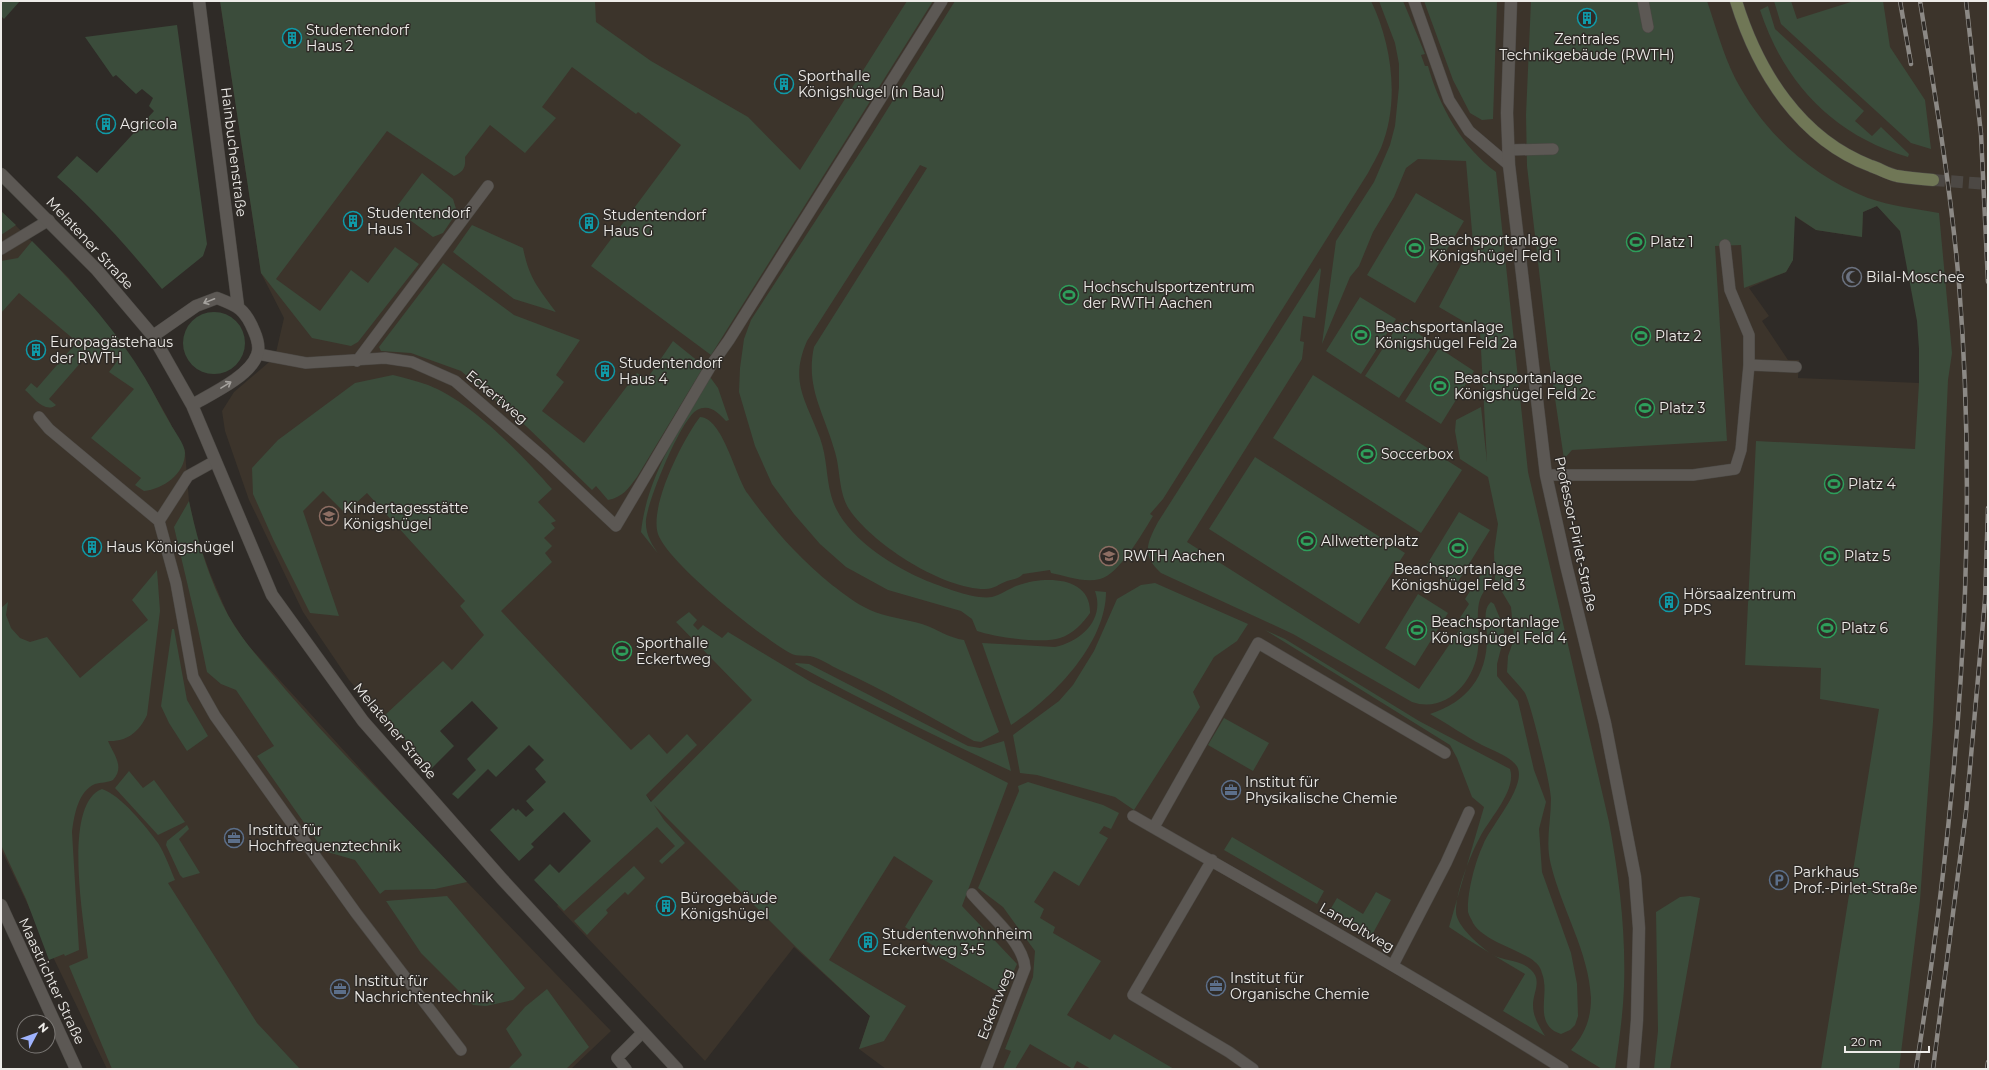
<svg xmlns="http://www.w3.org/2000/svg" width="1989" height="1070" viewBox="0 0 1989 1070" font-family="Montserrat,sans-serif">
<style>
.built{fill:#3c342b;fill-rule:evenodd}
.green{fill:#3b4c3b}
.lines{fill:none;stroke-linecap:round;stroke-linejoin:round}
.secondary-tunnel{stroke:#4c4844;stroke-width:12;stroke-dasharray:12 6;stroke-linecap:butt}
.lane-casing{stroke:#4b4844;stroke-width:12}
.street-casing{stroke:#4b4844;stroke-width:13}
.secondary-casing{stroke:#4b4844;stroke-width:13}
.lane{stroke:#5c5854;stroke-width:11}
.street{stroke:#5c5854;stroke-width:12}
.secondary{stroke:#707756;stroke-width:12}
.rail-casing{stroke:#8c8985;stroke-width:4.5}
.rail{stroke:#2f2b27;stroke-width:3;stroke-dasharray:9;stroke-linecap:butt}
.oneway{stroke:#a5a29e}
.labels{text-anchor:middle;stroke-width:3;stroke-linejoin:round;paint-order:stroke}
.poi-label{font-size:14px;fill:#eeece9;stroke:#2f2b27;text-anchor:start}
.street-label{font-size:14px;fill:#eeece9;stroke:#2f2b27}
</style>
<rect width="100%" height="100%" fill="#2f2b27"/>
<path class="built" d="M220 1H1988V1069H886L859 1049 870 1016 794 947 705 1061 557 906 652 802 506 640 403 742 349 680 303 612 249 500 225 431 222 411 234 392 275 357 284 318 261 273ZM1877 206 1900 231 1948 380 1919 383 1798 378 1799 360H1788L1762 321 1769 316 1749 288 1786 272 1793 260 1794 216 1816 230 1862 237 1863 212Z
M1 211 69 278 108 327 144 377 165 413 185 451 189 501 197 537 210 573 228 615 246 643 408 821 611 1031 571 1069H107L1 849Z"/>
<path class="green" d="M1 1H20L4 19 1 16Z
M220 1H595L596 22 651 61 748 117 800 170 907 1H933L711 355 591 266 681 145 638 112 636 114 572 67 542 107 556 118 525 153 490 125 465 157C466 168 463 172 454 176L387 131 276 279 320 311 351 270 368 283 395 247 419 264 358 342 351 346 312 338 261 273Z
M955 1H1371C1392 44 1400 102 1381 148 1377 157 1372 165 1368 173L1163 499 1150 514 1153 516C1143 532 1119 575 1100 579 1084 583 1066 576 1051 573L1050 570 1023 574C1019 579 1013 579 1007 581 999 584 994 589 985 589 943 589 876 546 851 512 838 494 841 472 835 452 825 414 805 388 814 347L927 168 920 165 807 341C789 382 806 400 820 438 827 457 826 476 831 495 841 535 892 566 927 581 943 587 975 600 992 597 1001 595 1010 588 1019 585 1045 576 1091 576 1090 613 1083 623 1073 634 1060 638 1043 644 994 637 977 631L972 619 961 611 888 590 846 567 820 544 794 514 772 484 755 446 739 392 740 368 744 339 751 320 872 134Z
M1379 1H1403L1425 54 1421 55 1425 66H1428C1439 106 1462 147 1496 172L1528 472 1609 822C1619 876 1626 932 1624 987 1623 1014 1619 1042 1615 1069H1602L1571 1050C1585 1034 1591 1019 1591 998 1589 952 1562 910 1551 865 1545 842 1551 822 1551 799 1551 786 1531 704 1525 693 1520 686 1513 679 1507 672L1508 656 1514 639 1511 607 1495 580 1494 552 1498 524 1488 477 1460 459 1455 431 1456 420 1481 407 1487 462 1480 331 1439 307 1462 263 1474 255 1466 161 1418 159 1406 168 1394 197 1373 232 1359 266 1350 277 1322 344 1336 241 1374 182 1390 145 1395 126 1399 87V64L1395 43Z
M1424 1H1497L1493 119 1482 120 1470 113 1453 80Z
M1531 1H1707C1716 27 1723 54 1735 78 1764 133 1810 175 1868 198 1891 206 1916 209 1939 213L1952 353 1948 380 1933 722 1920 900 1899 1069H1821L1879 709 1820 699 1821 668 1745 665 1756 441 1915 449 1919 383V349L1917 321 1900 231 1877 206 1863 212 1862 237 1816 230 1795 216 1793 260 1786 272 1744 288 1741 245 1715 246 1727 441 1572 450 1564 459 1549 358 1527 166 1526 115Z
M1774 1H1791L1797 19 1854 1H1883L1890 47 1925 100 1931 149 1911 143 1781 24Z
M1768 6 1775 29 1864 111 1855 121 1872 136 1881 127 1909 154 1908 157C1833 135 1784 83 1760 10Z
M177 25 207 244 203 256 162 289C129 249 96 211 57 177L77 156 97 173 154 111 149 106 153 98 142 89 136 94 116 75 113 77 85 37Z
M422 173 453 199 457 212 443 233 433 237 395 209Z
M1416 193 1464 221 1415 303 1367 275Z
M1 211 16 225 1 235Z
M472 225 523 248C529 278 538 288 556 312L514 299 453 252Z
M32 241C73 282 115 328 145 378 154 393 161 408 170 423 174 431 185 444 185 453 185 474 163 489 144 491L135 485 141 478 91 438 134 389 109 372 118 360 106 349 96 358 89 353 49 399 56 405C45 414 33 397 25 390L31 383 37 388 77 342 19 293 1 313V261L18 258Z
M443 263 514 315 580 340 556 375 564 382 542 411 584 443 637 373 647 379 673 341 704 366 637 477C628 489 623 497 608 500L596 486 592 490 527 427 461 371 411 353 381 351 379 347Z
M1320 268 1321 270 1315 318 1303 316 1300 341 1304 342 1302 359 1187 542 1419 689 1462 626 1458 621 1469 604 1465 599 1486 566 1493 573C1491 584 1481 592 1479 603 1476 618 1480 634 1478 649 1475 681 1446 714 1412 702L1293 634 1161 573C1141 555 1147 543 1158 522Z
M1360 297 1396 319 1361 374 1326 351Z
M183 343a31 31 0 1 1 62 0a31 31 0 1 1-62 0Z
M1400 322 1434 344 1399 398 1365 376Z
M1439 348 1474 371 1441 424 1405 401Z
M393 375C405 378 417 381 428 385 472 402 521 454 552 489L538 502 556 521 551 523 555 528 544 538 552 546 545 553 552 562 501 611 631 750 649 734 667 754 687 734 697 745 646 795 651 802 752 700 676 622 689 612 697 620 693 625 698 630 703 625 722 638 728 632 811 682 1008 783 962 906 1017 964 1003 995 939 957 941 951 905 927 933 881 894 856 829 960 906 1006 884 1041 859 1049 870 1016 798 949 654 805 664 820 685 843 662 864 659 861 675 846 657 827 564 911 534 880 550 864 559 873 591 841 564 812 531 844 534 847 519 861 490 830 513 808 516 811 518 809 526 817 534 810 526 801 546 782 535 769 544 760 529 745 496 777 488 769 458 799 452 794 476 770 467 759 498 728 472 701 440 731 454 746 431 769 384 716 443 661 452 670 484 635 460 606 465 601 367 493 345 513 323 491 303 511 339 616 310 613 273 539 253 494 252 468 278 440 355 383Z
M1313 375 1462 470 1421 533 1273 438Z
M710 377 718 388 729 420 726 421C719 413 709 403 697 410 681 419 648 500 646 520 645 534 652 545 660 556L641 532C647 475 682 425 710 377Z
M700 417C723 418 735 476 748 494 774 530 797 556 832 585 844 594 855 603 870 610 886 617 905 619 922 624 937 629 949 638 964 640L999 732 981 742 974 741C930 717 886 691 840 670 831 666 820 658 810 656 803 655 796 657 790 653 761 637 668 563 658 534 649 506 683 439 700 417Z
M1255 457 1405 553 1359 624 1209 529Z
M189 501C197 540 209 579 228 615 243 642 265 665 285 689 342 756 407 817 467 882L435 889 385 890 380 894 355 860 324 851 257 756 274 746 236 690 221 684 207 672 198 629 174 527Z
M1459 512 1490 530 1456 585 1426 566Z
M157 570 160 611 147 715C139 732 127 742 108 741 114 755 125 767 113 780 107 783 101 782 95 784 78 791 74 816 72 832L79 950 65 956 64 954 49 960 26 899 1 845V608L8 602 6 615 11 628 20 638 30 642 47 637 80 678 148 620 132 600Z
M1155 583 1248 624 1237 641 1214 657 1193 692 1200 707 1134 810 1115 797 1037 775 1020 773 1013 735 1059 701 1073 685 1094 651 1117 599 1141 585Z
M1095 591 1106 592C1106 644 1052 699 1011 725L982 643 1055 647C1082 641 1105 619 1095 591Z
M1418 594 1448 613 1415 666 1385 648Z
M1491 602 1494 604 1504 628V637L1497 664V676L1518 701 1534 770 1546 802 1539 829 1542 872 1571 953 1577 984 1578 1016 1575 1025 1570 1030 1561 1034C1535 1026 1547 998 1544 982 1544 978 1542 974 1541 970 1534 951 1487 946 1473 923 1472 920 1469 916 1468 912 1467 893 1475 862 1483 845 1490 826 1530 783 1516 765 1508 755 1493 751 1482 745 1465 736 1448 724 1430 714 1468 702 1488 675 1487 635 1487 624 1482 610 1491 602Z
M172 629H174L187 700 208 736 187 751 169 723 161 706Z
M1265 630 1285 639 1419 721 1510 769C1517 790 1489 819 1480 837 1470 856 1456 890 1456 912 1456 926 1482 948 1493 955 1504 961 1520 960 1530 969 1543 980 1533 992 1533 1005 1533 1017 1539 1026 1545 1036L1503 1011 1525 974C1500 959 1474 944 1449 927L1484 807 1472 797 1457 758 1450 745Z
M796 663 809 664 968 746 980 748 1004 741 1011 771C938 738 866 702 795 664Z
M1224 718 1269 743 1253 771 1208 745Z
M129 771 143 788 154 780 185 822 158 835 115 788Z
M1028 782 1103 805 1119 813 1111 829 1104 826 1099 833 1108 838 1079 886 1054 871 1034 902 1044 909 1040 918 1055 927 1053 933 1101 961 1067 1015 1110 1040 1114 1034 1174 1069H1091L1077 1061 1073 1069 1030 1044 1015 1069H1003L1011 1051 1005 1049 1033 977 1035 951 1003 907 978 888 1019 791 1018 786Z
M102 789C121 795 147 828 158 843 165 854 170 868 175 880L168 883 257 1023 300 1069H112L69 966 88 958C84 923 62 804 102 789Z
M187 825 189 829 179 839 200 873 183 878 180 875 166 845 167 841Z
M1232 837 1324 891 1317 904 1224 850Z
M634 866 645 878 628 895 625 892 606 910 608 913 587 935 574 921Z
M1376 892 1391 900 1372 935 1330 910 1337 898 1363 914Z
M447 896 525 988 513 1000 486 1006 473 1005 421 953 386 901Z
M1690 896 1700 898 1670 1069H1654L1658 1031 1656 912 1680 897Z
M547 989 589 1047 566 1069H508L522 1055 506 1029 525 1007Z"/>
<g class="lines">
<path class="secondary-tunnel" d="M1933 180 1988 184"/>
<defs>
<path id="lane" d="M1414 1 1449 100 1469 131 1509 165
M1643 1 1648 27
M1508 150 1553 149
M1 249 49 220
M258 354 306 363 385 358 412 362 455 381 545 459 616 526 712 364 729 340 942 1
M357 361 488 186
M1749 365 1796 367
M39 417 49 429 159 521 188 476 215 461
M1546 475H1693L1735 469 1741 450 1749 365V335L1730 290 1725 245
M159 521 176 583 193 677 215 716 356 913 461 1050
M1133 816C1277 899 1422 980 1563 1069
M1154 827 1258 643 1445 753
M1212 860 1133 995 1229 1052 1253 1069
M972 894C988 913 1024 943 1025 968L986 1069
M1393 965 1446 863 1469 812
M626 1069 617 1058 643 1032"/>
<path id="street" d="M199 1 238 306
M1511 1 1507 113 1509 165 1546 475 1566 565 1605 723 1635 877 1639 928 1637 1020 1633 1069
M1 174 97 270 153 336 192 405 272 595 363 721 502 879 677 1069
M153 336 196 306 217 298C238 306 245 309 254 331 257 338 260 348 257 355 250 376 211 394 192 405
M1 905 76 1069"/>
<path id="secondary" d="M1736 1C1758 72 1800 139 1871 166 1880 169 1888 174 1897 176 1909 178 1921 179 1933 180"/>
</defs>
<use href="#lane" class="lane-casing"/>
<use href="#street" class="street-casing"/>
<use href="#secondary" class="secondary-casing"/>
<use href="#lane" class="lane"/>
<use href="#street" class="street"/>
<use href="#secondary" class="secondary"/>
<defs>
<path id="rail" d="M1900 1 1911 64
M1966 1 1981 134 1988 282
M1916 1069C1957 810 1980 546 1959 284 1951 189 1935 95 1920 1
M1933 1069 1966 812 1985 600 1988 508
M1987 1069 1988 1062"/>
</defs>
<use href="#rail" class="rail-casing"/>
<use href="#rail" class="rail"/>
</g>
<defs><path id="oneway-shaft" d="M-6 0H5M1.5-3L5.5 0L1.5 3" fill="none" stroke-width="1.6" stroke-linecap="round" stroke-linejoin="round"/></defs>
<g class="oneway">
<use href="#oneway-shaft" transform="translate(209 301) rotate(158)"/>
<use href="#oneway-shaft" transform="translate(226 385) rotate(-31)"/>
</g>
<defs>
<symbol id="building-ring" viewBox="-11 -11 22 22"><circle r="9.5" fill="#2f2b27" stroke="#0f9aa8" stroke-width="1.5"/><path d="M-4-6H4V6H1V3H-1V6H-4ZM-2.5-4.3h1.7v1.8h-1.7ZM.8-4.3h1.7v1.8H.8ZM-2.5-1h1.7V.8h-1.7ZM.8-1h1.7V.8H.8Z" fill="#0f9aa8"/></symbol>
<symbol id="stadium-ring" viewBox="-11 -11 22 22"><circle r="9.5" fill="#2f2b27" stroke="#2e9e5b" stroke-width="1.5"/><path d="M0-5a6.5 5 0 1 0 0 10a6.5 5 0 1 0 0-10ZM-3.5-1.8h7v3.6h-7Z" fill="#2e9e5b"/></symbol>
<symbol id="mosque-ring" viewBox="-11 -11 22 22"><circle r="9.5" fill="#2f2b27" stroke="#6b7280" stroke-width="1.5"/><path d="M3.5-4.9A6 6 0 1 0 3.5 4.9A5 5 0 1 1 3.5-4.9Z" fill="#6b7280"/></symbol>
<symbol id="school-ring" viewBox="-11 -11 22 22"><circle r="9.5" fill="#2f2b27" stroke="#8d6e63" stroke-width="1.5"/><path d="M0-5L7-2L0 1L-7-2ZM-4 1L0 2.5L4 1V4Q0 6-4 4Z" fill="#8d6e63"/></symbol>
<symbol id="university-ring" viewBox="-11 -11 22 22"><circle r="9.5" fill="#2f2b27" stroke="#8d6e63" stroke-width="1.5"/><path d="M0-5L7-2L0 1L-7-2ZM-4 1L0 2.5L4 1V4Q0 6-4 4Z" fill="#8d6e63"/></symbol>
<symbol id="office-ring" viewBox="-11 -11 22 22"><circle r="9.5" fill="#2f2b27" stroke="#5c6f8a" stroke-width="1.5"/><path d="M-6-3h4V-5.5h4V-3h4V5H-6ZM-1-4.5V-3h2v-1.5ZM-6 0V1H6V0Z" fill="#5c6f8a"/></symbol>
<symbol id="parking-ring" viewBox="-11 -11 22 22"><circle r="9.5" fill="#2f2b27" stroke="#5c6f8a" stroke-width="1.5"/><path d="M-3.5-5.5H1a3.5 3.5 0 0 1 0 7H-1V5.5H-3.5ZM-1-3.4V-.6H.8a1.4 1.4 0 0 0 0-2.8Z" fill="#5c6f8a"/></symbol>
</defs>
<g fill-rule="evenodd">
<use href="#building-ring" x="1576" y="7" width="22" height="22"/>
<use href="#building-ring" x="281" y="27" width="22" height="22"/>
<use href="#building-ring" x="773" y="73" width="22" height="22"/>
<use href="#building-ring" x="95" y="113" width="22" height="22"/>
<use href="#building-ring" x="342" y="210" width="22" height="22"/>
<use href="#building-ring" x="578" y="212" width="22" height="22"/>
<use href="#stadium-ring" x="1625" y="231" width="22" height="22"/>
<use href="#stadium-ring" x="1404" y="237" width="22" height="22"/>
<use href="#mosque-ring" x="1841" y="266" width="22" height="22"/>
<use href="#stadium-ring" x="1058" y="284" width="22" height="22"/>
<use href="#stadium-ring" x="1350" y="324" width="22" height="22"/>
<use href="#stadium-ring" x="1630" y="325" width="22" height="22"/>
<use href="#building-ring" x="25" y="339" width="22" height="22"/>
<use href="#building-ring" x="594" y="360" width="22" height="22"/>
<use href="#stadium-ring" x="1429" y="375" width="22" height="22"/>
<use href="#stadium-ring" x="1634" y="397" width="22" height="22"/>
<use href="#stadium-ring" x="1356" y="443" width="22" height="22"/>
<use href="#stadium-ring" x="1823" y="473" width="22" height="22"/>
<use href="#school-ring" x="318" y="505" width="22" height="22"/>
<use href="#stadium-ring" x="1296" y="530" width="22" height="22"/>
<use href="#building-ring" x="81" y="536" width="22" height="22"/>
<use href="#stadium-ring" x="1447" y="537" width="22" height="22"/>
<use href="#university-ring" x="1098" y="545" width="22" height="22"/>
<use href="#stadium-ring" x="1819" y="545" width="22" height="22"/>
<use href="#building-ring" x="1658" y="591" width="22" height="22"/>
<use href="#stadium-ring" x="1816" y="617" width="22" height="22"/>
<use href="#stadium-ring" x="1406" y="619" width="22" height="22"/>
<use href="#stadium-ring" x="611" y="640" width="22" height="22"/>
<use href="#office-ring" x="1220" y="779" width="22" height="22"/>
<use href="#office-ring" x="223" y="827" width="22" height="22"/>
<use href="#parking-ring" x="1768" y="869" width="22" height="22"/>
<use href="#building-ring" x="655" y="895" width="22" height="22"/>
<use href="#building-ring" x="857" y="931" width="22" height="22"/>
<use href="#office-ring" x="1205" y="975" width="22" height="22"/>
<use href="#office-ring" x="329" y="978" width="22" height="22"/>
</g>
<g class="labels">
<g class="poi-label">
<text x="306" y="35">Studentendorf<tspan x="306" dy="16">Haus 2</tspan></text>
<text x="1587" y="44" text-anchor="middle">Zentrales<tspan x="1587" dy="16">Technikgebäude (RWTH)</tspan></text>
<text x="798" y="81">Sporthalle<tspan x="798" dy="16">Königshügel (in Bau)</tspan></text>
<text x="120" y="129">Agricola</text>
<text x="367" y="218">Studentendorf<tspan x="367" dy="16">Haus 1</tspan></text>
<text x="603" y="220">Studentendorf<tspan x="603" dy="16">Haus G</tspan></text>
<text x="1429" y="245">Beachsportanlage<tspan x="1429" dy="16">Königshügel Feld 1</tspan></text>
<text x="1650" y="247">Platz 1</text>
<text x="1866" y="282">Bilal-Moschee</text>
<text x="1083" y="292">Hochschulsportzentrum<tspan x="1083" dy="16">der RWTH Aachen</tspan></text>
<text x="1375" y="332">Beachsportanlage<tspan x="1375" dy="16">Königshügel Feld 2a</tspan></text>
<text x="1655" y="341">Platz 2</text>
<text x="50" y="347">Europagästehaus<tspan x="50" dy="16">der RWTH</tspan></text>
<text x="619" y="368">Studentendorf<tspan x="619" dy="16">Haus 4</tspan></text>
<text x="1454" y="383">Beachsportanlage<tspan x="1454" dy="16">Königshügel Feld 2c</tspan></text>
<text x="1659" y="413">Platz 3</text>
<text x="1381" y="459">Soccerbox</text>
<text x="1848" y="489">Platz 4</text>
<text x="343" y="513">Kindertagesstätte<tspan x="343" dy="16">Königshügel</tspan></text>
<text x="1321" y="546">Allwetterplatz</text>
<text x="106" y="552">Haus Königshügel</text>
<text x="1123" y="561">RWTH Aachen</text>
<text x="1844" y="561">Platz 5</text>
<text x="1458" y="574" text-anchor="middle">Beachsportanlage<tspan x="1458" dy="16">Königshügel Feld 3</tspan></text>
<text x="1683" y="599">Hörsaalzentrum<tspan x="1683" dy="16">PPS</tspan></text>
<text x="1431" y="627">Beachsportanlage<tspan x="1431" dy="16">Königshügel Feld 4</tspan></text>
<text x="1841" y="633">Platz 6</text>
<text x="636" y="648">Sporthalle<tspan x="636" dy="16">Eckertweg</tspan></text>
<text x="1245" y="787">Institut für<tspan x="1245" dy="16">Physikalische Chemie</tspan></text>
<text x="248" y="835">Institut für<tspan x="248" dy="16">Hochfrequenztechnik</tspan></text>
<text x="1793" y="877">Parkhaus<tspan x="1793" dy="16">Prof.-Pirlet-Straße</tspan></text>
<text x="680" y="903">Bürogebäude<tspan x="680" dy="16">Königshügel</tspan></text>
<text x="882" y="939">Studentenwohnheim<tspan x="882" dy="16">Eckertweg 3+5</tspan></text>
<text x="1230" y="983">Institut für<tspan x="1230" dy="16">Organische Chemie</tspan></text>
<text x="354" y="986">Institut für<tspan x="354" dy="16">Nachrichtentechnik</tspan></text>
</g>
<g class="street-label">
<text transform="translate(234 152) rotate(83)" y="5">Hainbuchenstraße</text>
<text transform="translate(90 243) rotate(47)" y="5">Melatener Straße</text>
<text transform="translate(497 397) rotate(40)" y="5">Eckertweg</text>
<text transform="translate(1576 534) rotate(78)" y="5">Professor-Pirlet-Straße</text>
<text transform="translate(395 731) rotate(50)" y="5">Melatener Straße</text>
<text transform="translate(1357 927) rotate(30)" y="5">Landoltweg</text>
<text transform="translate(52 981) rotate(65)" y="5">Maastrichter Straße</text>
<text transform="translate(995 1004) rotate(-69)" y="5">Eckertweg</text>
</g>
</g>
<rect width="1989" height="1070" fill="none" stroke="#eeece9" stroke-width="4"/>
<g transform="translate(36 1034) rotate(49)"><circle r="19" fill="#2f2b27" stroke="#7b7875"/>
<path d="M0-3L7 15L0 10L-7 15Z" fill="#9fb3fd"/>
<text y="-6" font-size="11" font-weight="bold" text-anchor="middle" fill="#eeece9">N</text>
</g>
<path d="M1845 1046v6h84v-6" fill="none" stroke="#eeece9" stroke-width="2"/>
<text x="1851" y="1046" font-size="12" fill="#eeece9" stroke="#2f2b27" stroke-width="3" paint-order="stroke">20 m</text>
</svg>
